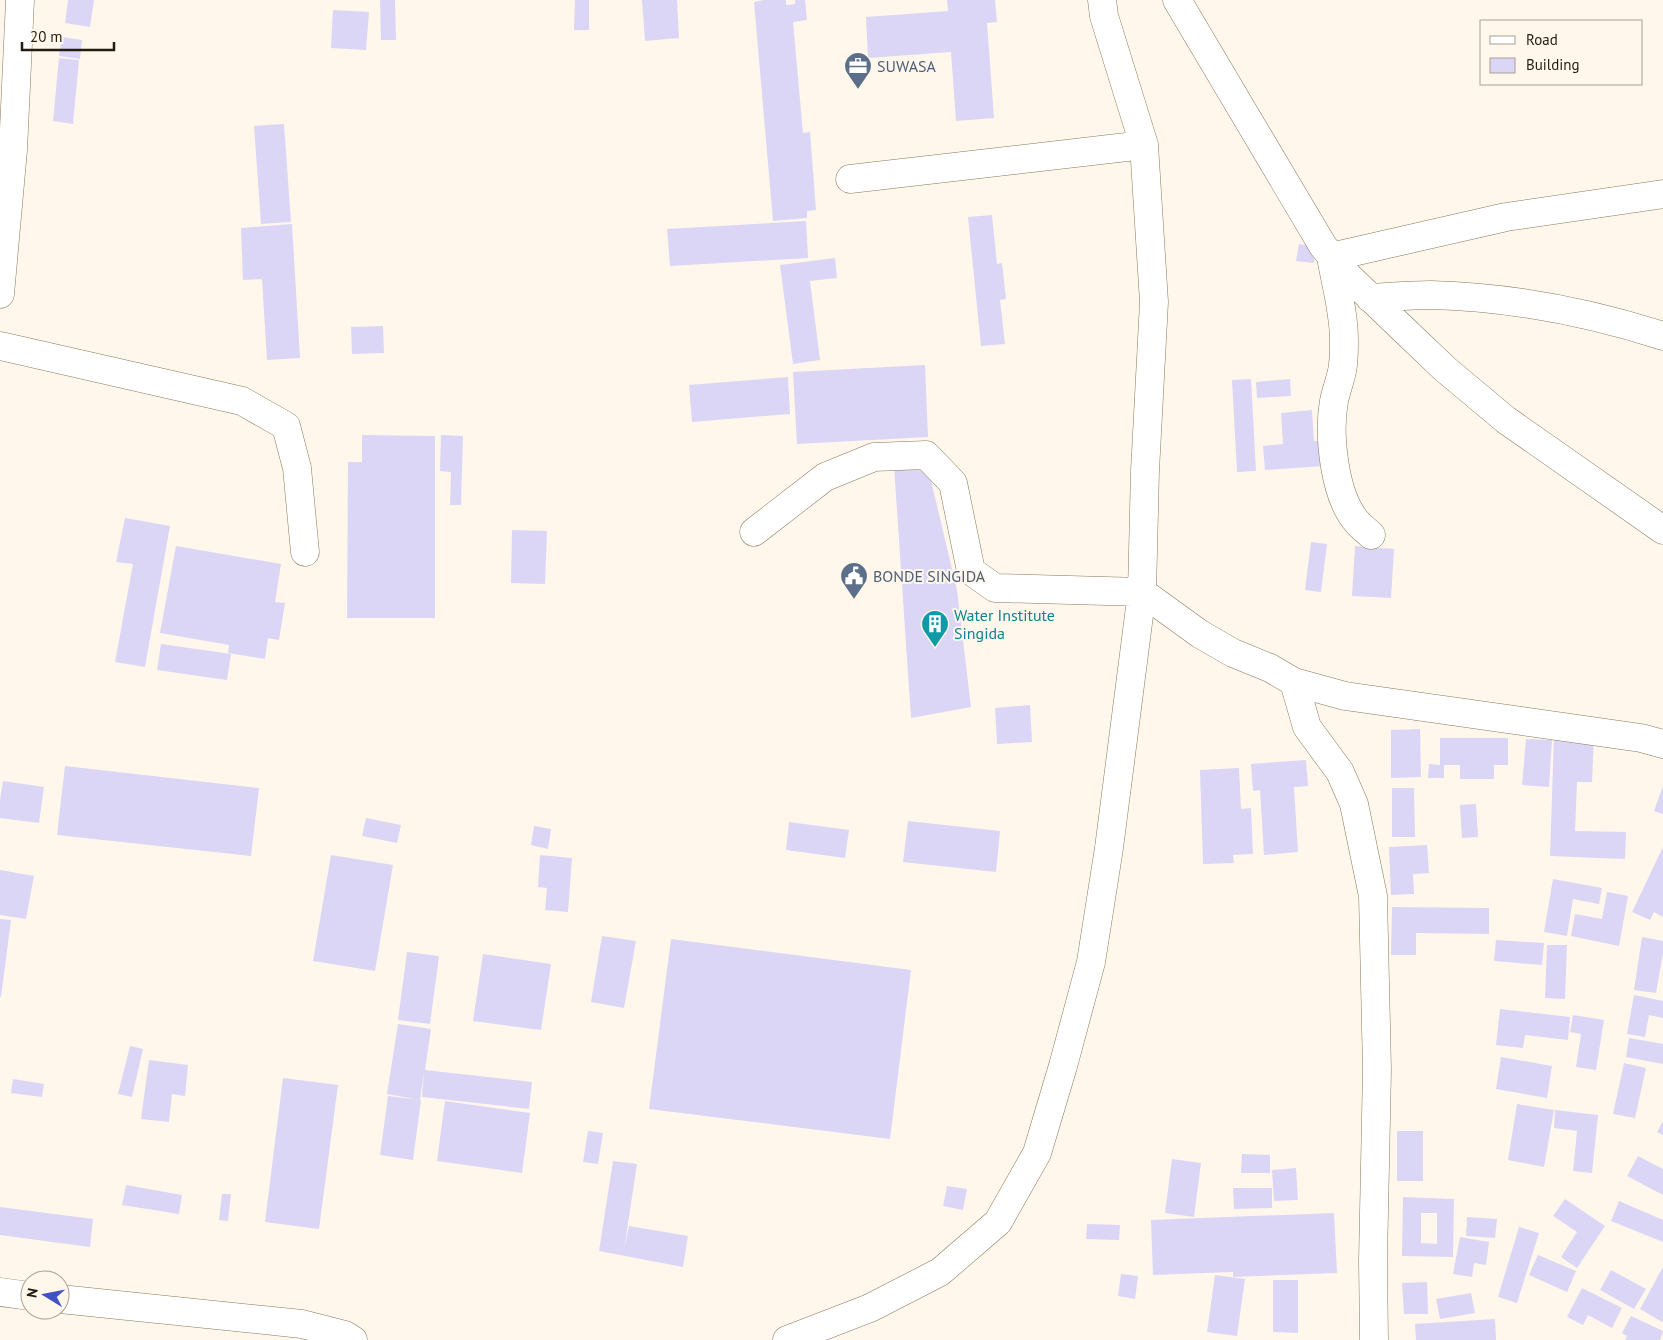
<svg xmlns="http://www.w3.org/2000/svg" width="1663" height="1340" viewBox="0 0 1663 1340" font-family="'PT Sans',sans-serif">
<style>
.building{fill:#dbd6f6;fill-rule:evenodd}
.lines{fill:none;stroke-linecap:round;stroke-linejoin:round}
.minor-casing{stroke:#89785d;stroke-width:29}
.minor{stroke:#fff;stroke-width:28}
.labels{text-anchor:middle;stroke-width:4;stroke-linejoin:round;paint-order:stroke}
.service-label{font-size:16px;fill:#4e5e75;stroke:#fff7eb;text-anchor:start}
.culture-label{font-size:16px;fill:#0d838f;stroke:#fff7eb;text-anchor:start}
</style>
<rect width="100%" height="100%" fill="#fff7eb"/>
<path class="building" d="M68 0H94L90 27 65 23Z
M380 0H395L396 40H381Z
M575 0H589V30H574Z
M642 0H677L679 38 645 41Z
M764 0H786V5L795 4V0H805L807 20 793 22 803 133 810 132 816 210 807 211V218L773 221 754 2Z
M947 0H995L997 22 987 23 994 118 956 121 951 52 868 58 866 17 948 11Z
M333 10 369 12 366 50 331 48Z
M62 37 82 40 80 59 59 56Z
M59 58 79 60 73 124 53 121Z
M284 124 291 222 261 224 254 126Z
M992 215 997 264 1002 263 1006 299 1000 300 1005 344 981 346 968 217Z
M806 221 808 258 670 266 667 229Z
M292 224 300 358 267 360 262 279 243 280 241 228Z
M1299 244 1316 247 1314 263 1296 261Z
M835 258 837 278 810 281 820 360 793 364 780 265Z
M383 326 384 353 352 354 351 327Z
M925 365 928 437 797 444 793 372Z
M788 377 790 414 692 422 689 385Z
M1251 379 1256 471 1237 472 1232 380Z
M1290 379 1291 396 1257 398 1256 382Z
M1312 410 1314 441H1321L1323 466 1265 470 1263 446 1283 444 1281 413Z
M362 435 435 436V618H347L348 462H362Z
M441 435 463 436 461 505H450L451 472 440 471Z
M894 466 929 472 957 590 971 707 911 718Z
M125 518 170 526 145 667 115 662 133 564 116 562Z
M512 530 547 531 545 584 511 583Z
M1311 542 1327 544 1321 592 1305 590Z
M176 546 281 564 275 602 285 603 279 640 268 638 265 659 228 653 229 645 160 633Z
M1355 546 1394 549 1391 598 1352 596Z
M161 644 231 654 227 680 157 670Z
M1030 705 1032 742 997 744 995 708Z
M1420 729 1421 777 1391 778V730Z
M1554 736 1594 737 1592 782H1577L1575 831 1626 832 1625 859 1550 856Z
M1440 738H1508V765H1494V779H1460V765H1444V778H1428L1429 764 1440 765Z
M1526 739 1552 740 1549 787 1522 785Z
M1306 760 1308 786 1294 787 1298 852 1264 855 1260 790 1253 791 1251 764Z
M65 766 259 788 251 856 57 835Z
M1239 768 1241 809 1251 808 1253 854 1233 855 1234 863 1203 864 1200 770Z
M3 781 44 787 39 823 0 818V800Z
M1663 786V814L1654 811Z
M1392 788H1414L1415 837H1392Z
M1476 804 1478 837 1462 838 1460 805Z
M366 818 401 825 397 843 362 836Z
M908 821 1000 831 996 872 903 862Z
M789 822 849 830 845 858 786 850Z
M534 826 551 829 548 849 531 845Z
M1427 845 1429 873 1413 874 1414 894 1391 895 1389 847Z
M1663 847V917L1654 912 1650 920 1632 912Z
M331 855 393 865 375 971 313 961Z
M540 855 572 858 568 912 545 910 547 888 538 887Z
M0 870 34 876 26 919 0 915Z
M1553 879 1602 888 1599 904 1573 899 1567 936 1544 932Z
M1607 892 1628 896 1619 946 1571 936 1575 914 1602 919Z
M1392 907 1489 908V934L1416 933V955H1391Z
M0 919 11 920 1 997H0Z
M602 936 636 941 624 1008 591 1002Z
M1642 937 1663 941V953L1656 993 1634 990Z
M671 939 911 970 890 1139 649 1109Z
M1496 940 1544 943 1542 965 1494 961Z
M1547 945H1567L1565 999 1545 998Z
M407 952 439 956 430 1024 398 1020Z
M483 954 551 964 541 1030 473 1021Z
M1634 995 1663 1001V1018L1649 1015 1645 1037 1627 1034Z
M1500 1009 1570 1017 1568 1040 1525 1035 1523 1048 1496 1045Z
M1573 1015 1604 1020 1596 1070 1576 1067 1581 1034 1570 1032Z
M398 1024 431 1029 425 1070 532 1082 529 1109 422 1097 424 1072 420 1100 387 1094Z
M1629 1038 1663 1044V1064L1626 1057Z
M130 1046 143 1049 132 1097 118 1094Z
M1501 1057 1552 1066 1547 1098 1496 1089Z
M149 1060 188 1065 185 1096 172 1094 169 1122 141 1119Z
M1624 1063 1646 1068 1635 1118 1613 1114Z
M283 1078 338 1085 319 1229 265 1222Z
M13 1079 44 1084 42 1097 11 1093Z
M388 1096 421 1100 413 1160 380 1155Z
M445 1101 530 1113 522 1173 437 1161Z
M1517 1104 1554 1110 1544 1167 1508 1160Z
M1555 1110 1598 1115 1592 1173 1573 1171 1577 1131 1554 1128Z
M1663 1121V1135L1657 1132Z
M588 1131 603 1133 598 1164 583 1162Z
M1397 1131H1423V1181H1397Z
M1242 1154 1270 1155V1173H1241Z
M1638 1156 1663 1169V1195L1627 1176Z
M1172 1159 1201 1163 1194 1217 1165 1213Z
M613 1161 637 1164 624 1250 629 1226 688 1236 683 1267 599 1251Z
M1296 1168 1298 1200 1274 1201 1272 1170Z
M126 1185 182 1195 179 1214 122 1205Z
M947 1186 967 1189 963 1210 943 1206Z
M1233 1188H1272V1208L1234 1209Z
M222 1194H231L228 1221 219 1220Z
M1403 1197 1454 1199 1453 1257 1402 1256ZM1421 1213H1437V1244L1421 1243Z
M1565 1199 1605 1226 1577 1268 1561 1257 1577 1232 1553 1216Z
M1619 1201 1663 1220V1242L1611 1221Z
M0 1207 93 1219 90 1247 0 1235Z
M1334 1213 1337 1273 1233 1277V1272L1153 1275 1151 1220Z
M1467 1217 1497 1219 1495 1238 1466 1236Z
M1087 1224 1120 1225 1119 1240 1086 1239Z
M1519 1227 1539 1233 1517 1303 1498 1297Z
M1460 1237 1489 1242 1486 1265 1474 1263 1472 1277 1453 1274Z
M1538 1255 1576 1271 1567 1292 1529 1275Z
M1663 1267V1320L1662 1322 1640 1309Z
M1611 1270 1646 1289 1634 1309 1600 1290Z
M1121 1274 1138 1276 1135 1299 1118 1296Z
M1215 1275 1245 1279 1237 1336 1207 1332Z
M1273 1280H1298V1333L1273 1332Z
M1427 1282 1428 1314H1404L1402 1283Z
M1582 1288 1622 1308 1612 1328 1588 1315 1583 1325 1567 1317Z
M1471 1293 1475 1313 1440 1319 1436 1299Z
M1631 1316 1663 1331 1660 1340H1625L1627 1336 1622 1333Z
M1495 1319 1496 1340H1416L1415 1324Z"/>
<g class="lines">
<defs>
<path id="minor" d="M1177 0 1323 246 1348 276 1403 329 1445 369 1506 420 1663 530
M850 179 1144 145
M0 294 13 150 20 0
M1370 298C1390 297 1411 295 1431 295 1510 297 1588 312 1663 336
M0 346 242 401 286 426 297 468 305 552
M754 532 825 477 874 457 926 455 953 483 971 571 995 588 1142 592 1200 634 1233 653 1270 668 1294 682 1345 696 1641 738 1663 744
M1371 535C1367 531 1361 527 1357 522 1334 496 1328 434 1334 401 1336 391 1340 381 1342 371 1344 362 1344 350 1344 341 1344 312 1336 285 1331 257L1506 217 1663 194
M1294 682 1307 727 1340 772 1354 804 1373 896 1377 1070 1373 1260 1374 1340
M0 1292 30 1296
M60 1299 302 1324 345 1335 353 1340
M787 1340 870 1308 940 1272 998 1222 1037 1153 1063 1066 1091 962 1109 848 1142 592 1145 471 1154 302 1144 145 1104 16 1102 0"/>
</defs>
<use href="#minor" class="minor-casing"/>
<use href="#minor" class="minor"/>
</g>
<defs>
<symbol id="office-pin" viewBox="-11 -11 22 30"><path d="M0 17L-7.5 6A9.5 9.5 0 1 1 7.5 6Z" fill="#5c6f8a" stroke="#fff7eb"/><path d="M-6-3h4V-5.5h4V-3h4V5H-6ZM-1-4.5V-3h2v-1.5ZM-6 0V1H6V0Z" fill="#fff"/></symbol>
<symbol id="civic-pin" viewBox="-11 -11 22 30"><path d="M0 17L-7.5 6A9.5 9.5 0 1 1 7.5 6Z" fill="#5c6f8a" stroke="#fff7eb"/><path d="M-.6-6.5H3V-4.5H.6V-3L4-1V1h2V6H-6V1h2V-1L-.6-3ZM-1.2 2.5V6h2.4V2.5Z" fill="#fff"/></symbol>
<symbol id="building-pin" viewBox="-11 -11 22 30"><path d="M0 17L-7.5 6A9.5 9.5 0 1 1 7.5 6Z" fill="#0f9aa8" stroke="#fff7eb"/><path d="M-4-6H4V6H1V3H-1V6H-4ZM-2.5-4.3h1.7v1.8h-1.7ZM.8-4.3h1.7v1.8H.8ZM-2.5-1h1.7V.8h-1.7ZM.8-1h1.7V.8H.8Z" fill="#fff"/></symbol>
</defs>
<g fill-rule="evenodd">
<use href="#office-pin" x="842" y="50" width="32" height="43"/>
<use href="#civic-pin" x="838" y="560" width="32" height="43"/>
<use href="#building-pin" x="919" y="608" width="32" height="43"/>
</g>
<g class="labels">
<g class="service-label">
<text x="877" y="72">SUWASA</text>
<text x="873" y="582">BONDE SINGIDA</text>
</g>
<g class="culture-label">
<text x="954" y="621">Water Institute<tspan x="954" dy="18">Singida</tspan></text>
</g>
</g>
<rect x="1480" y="20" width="162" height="65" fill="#fff7eb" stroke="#a79f93"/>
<rect x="1490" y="36" width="25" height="8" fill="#ffffff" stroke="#a79f93"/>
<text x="1526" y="45" font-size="15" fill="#221b10">Road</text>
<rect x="1490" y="58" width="25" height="15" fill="#dbd6f6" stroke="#a79f93"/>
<text x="1526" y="70" font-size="15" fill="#221b10">Building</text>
<g transform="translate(45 1295) rotate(280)"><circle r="24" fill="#fff7eb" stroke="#a79f93"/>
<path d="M0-4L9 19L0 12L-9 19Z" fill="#4251c5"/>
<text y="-8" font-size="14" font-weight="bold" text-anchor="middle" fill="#221b10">N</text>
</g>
<path d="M22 42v8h92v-8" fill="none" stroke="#221b10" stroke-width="2.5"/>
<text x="30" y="42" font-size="15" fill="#221b10" stroke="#fff7eb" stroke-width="4" paint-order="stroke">20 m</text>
</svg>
